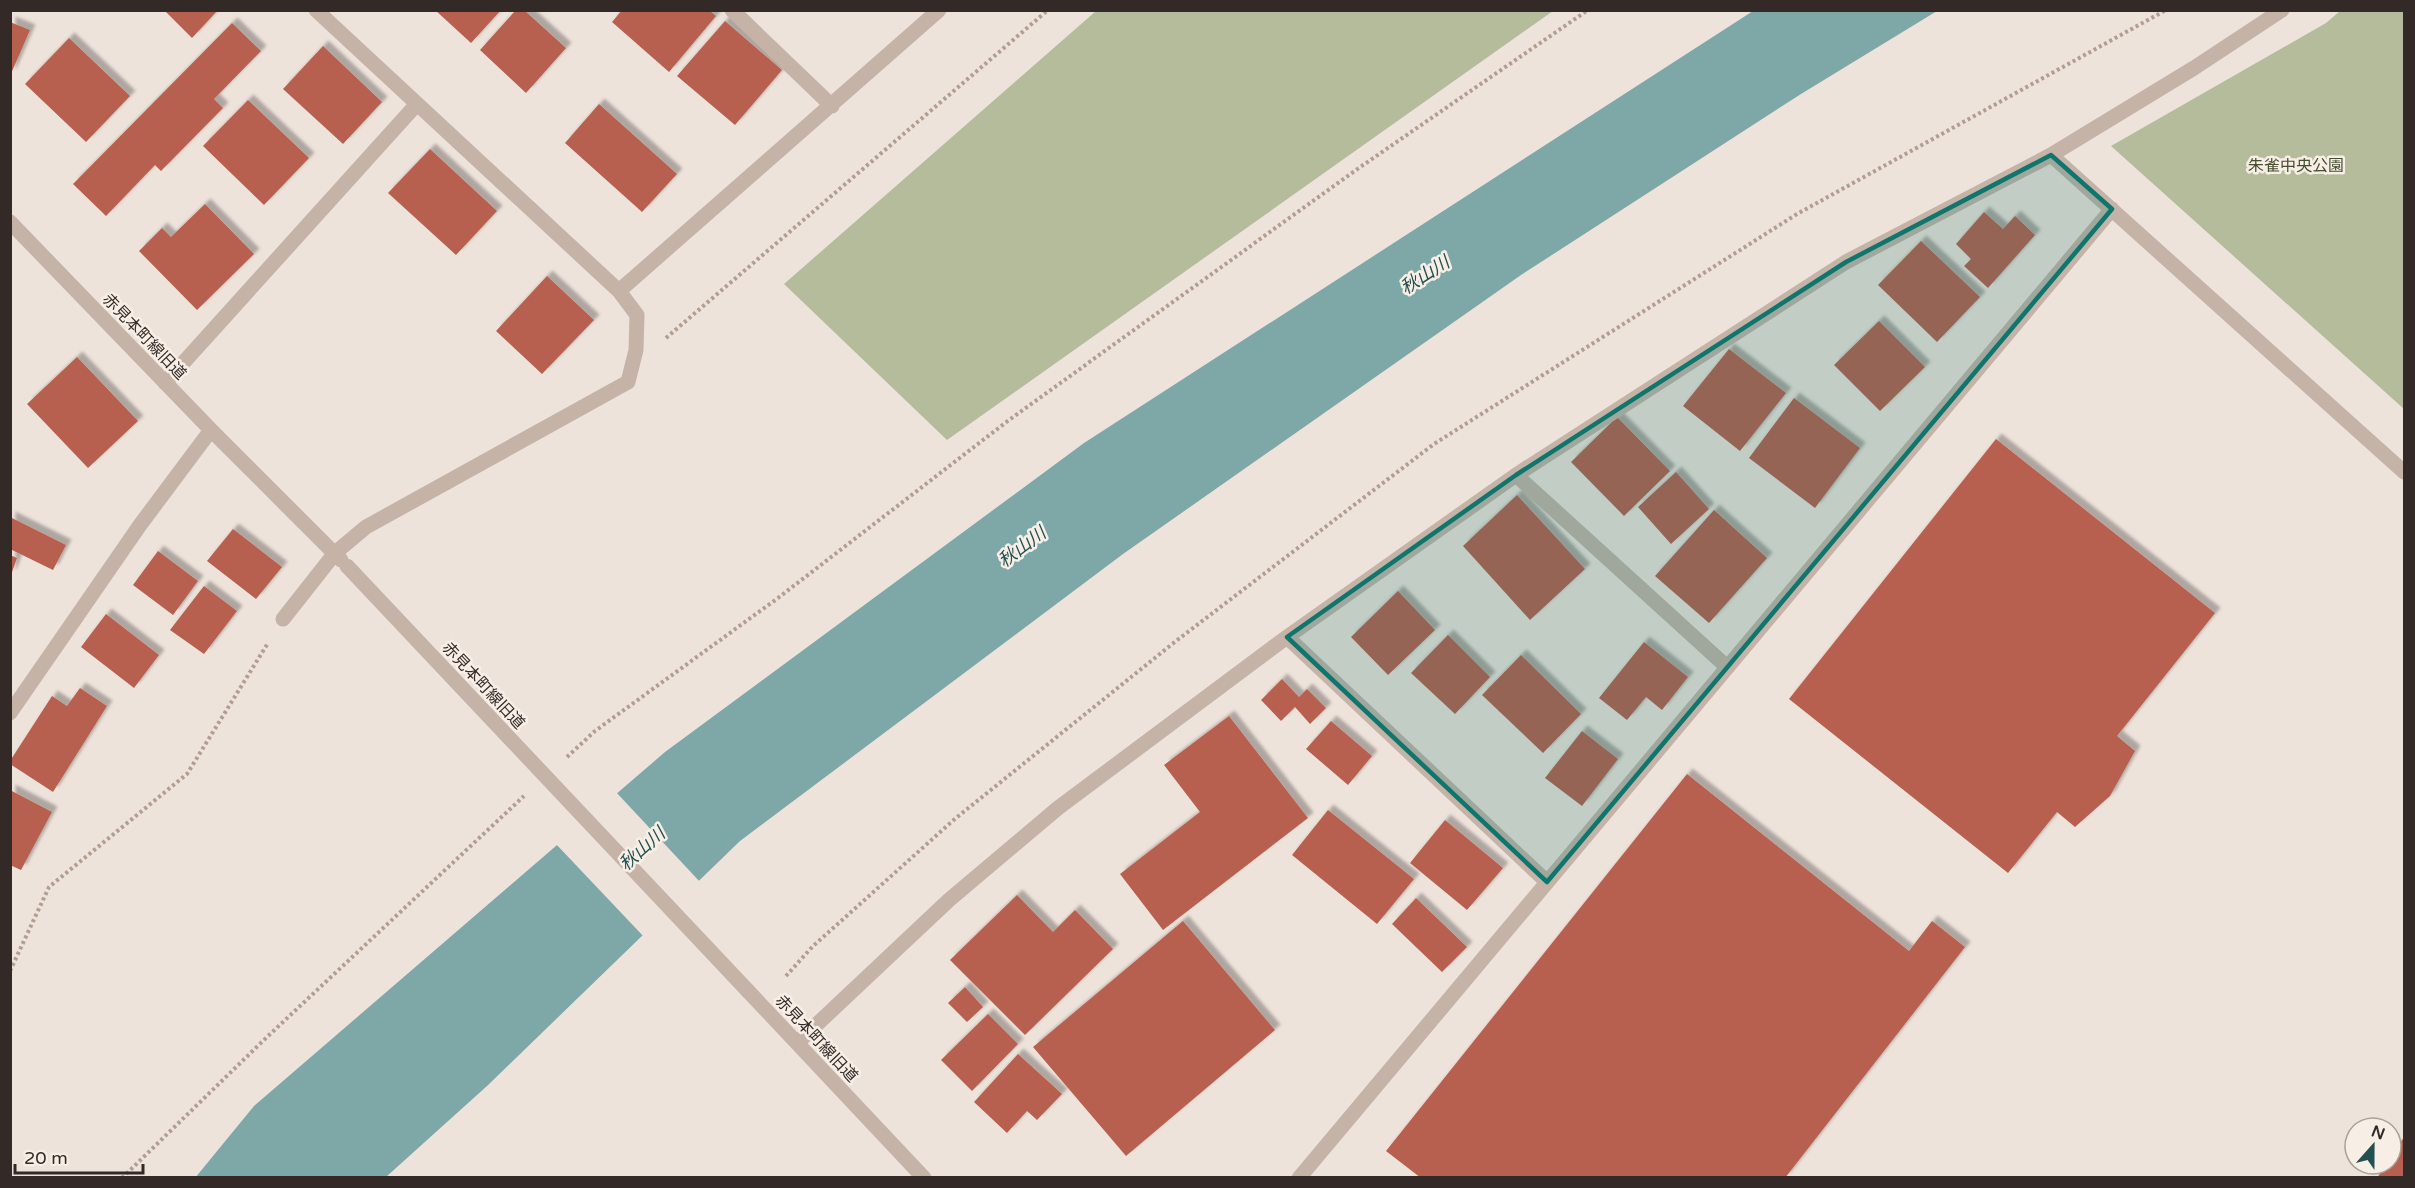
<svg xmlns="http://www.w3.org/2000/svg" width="2415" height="1188" viewBox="0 0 2415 1188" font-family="'Varela Round','Noto Sans JP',sans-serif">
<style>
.green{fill:#b4bc9c}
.water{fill:#7da8a7}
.pier{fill:#eee3db}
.building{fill:#b8604f;filter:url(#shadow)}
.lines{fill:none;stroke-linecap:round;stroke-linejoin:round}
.path{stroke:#b19d92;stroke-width:4;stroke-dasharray:3 3;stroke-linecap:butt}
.minor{stroke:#c5b3a8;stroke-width:15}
.minor-bridge{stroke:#c5b3a8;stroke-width:15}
.marked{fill:#0f766e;fill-opacity:0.2;stroke:#0f766e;stroke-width:4.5;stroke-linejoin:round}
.labels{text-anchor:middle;stroke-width:5;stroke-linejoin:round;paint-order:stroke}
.park-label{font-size:16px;fill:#454e2e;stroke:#f7eee6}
.street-label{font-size:16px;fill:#332a27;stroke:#f7eee6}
.water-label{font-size:18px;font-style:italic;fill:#224f4f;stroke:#f7eee6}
</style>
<defs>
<filter id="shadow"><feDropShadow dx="5.5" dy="-5.5" stdDeviation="1.5" flood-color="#0004"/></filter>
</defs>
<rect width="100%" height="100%" fill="#eee3db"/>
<path class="green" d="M1096 11V10L1553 11 947 440 784 284Z
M2340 11H2404V409L2111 146 2326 23Z"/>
<path class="water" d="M1753 11H1937L1801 94 1521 275 1123 554 740 841 487 1086 386 1177 195 1178 254 1106 665 752 1084 443Z"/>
<path class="pier" d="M615 791 701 883 645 938 555 843Z"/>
<path class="building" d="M164 10H218L192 38Z
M435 10H501L471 43Z
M516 10H524L566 48 526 93 480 50Z
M622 10H709L716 16 669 72 612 22Z
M725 21 782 70 735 125 677 76Z
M10 22 30 30 10 76Z
M232 23 261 51 214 99 223 108 161 171 155 165 106 216 73 184Z
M69 38 130 96 86 142 25 84Z
M323 46 382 102 343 144 283 89Z
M248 100 309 158 264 205 203 146Z
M599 104 677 174 642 212 565 143Z
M430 149 497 211 456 255 388 193Z
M205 204 254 254 197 310 139 251 162 228 171 237Z
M1984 212 2003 229 2015 216 2035 235 1988 288 1964 266 1971 259 1956 244Z
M1921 241 1980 297 1937 342 1878 285Z
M547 276 594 320 542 374 496 331Z
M1879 321 1925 367 1880 411 1834 365Z
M1729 349 1786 393 1740 451 1683 406Z
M77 357 138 421 88 468 27 404Z
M1794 398 1860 448 1815 508 1749 458Z
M1617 417 1670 471 1624 516 1571 462Z
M1996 439 2215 613 2117 736 2135 751 2110 796 2075 827 2057 812 2008 873 1789 699Z
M1676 472 1709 509 1671 544 1638 507Z
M1517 495 1585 569 1530 620 1463 546Z
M1714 510 1767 558 1709 623 1655 576Z
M10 517 66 545 53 570 10 549Z
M233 529 282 567 256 599 207 561Z
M158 551 198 581 173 615 133 585Z
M10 555 17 558 11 575H10Z
M204 586 237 611 204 654 170 630Z
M1398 591 1435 630 1388 675 1351 637Z
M106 614 159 655 134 688 81 647Z
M1448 635 1490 677 1455 714 1411 673Z
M1644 642 1688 677 1662 710 1646 697 1627 720 1599 698Z
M1521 655 1581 714 1543 753 1482 695Z
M1282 679 1299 697 1307 689 1326 708 1310 724 1295 707 1281 721 1261 700Z
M80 688 107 706 53 792 10 764V761L52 696 67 706Z
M1229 716 1308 818 1163 930 1120 874 1200 812 1164 765Z
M1331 721 1372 756 1348 785 1306 749Z
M1582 731 1618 759 1582 806 1545 778Z
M1687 774 1909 951 1932 921 1965 947 1785 1178H1421L1386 1151Z
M10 790 52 812 21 870 10 865Z
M1328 810 1414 879 1377 924 1292 855Z
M1445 820 1503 868 1467 910 1410 863Z
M1017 895 1053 932 1075 910 1113 949 1025 1035 950 960Z
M1416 898 1467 947 1442 972 1392 924Z
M1183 921 1275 1030 1126 1156 1033 1047Z
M965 987 983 1007 967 1022 948 1003Z
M988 1014 1018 1044 972 1091 941 1060Z
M1018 1054 1062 1094 1037 1120 1027 1111 1007 1133 974 1102Z
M2404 1137V1178H2377L2386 1164H2391V1157Z"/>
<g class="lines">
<path class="path" d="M666 338 1048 10
M567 757 595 731 778 598 1009 420 1356 170 1588 10
M10 971 49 887 187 774 268 643
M786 976 813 946 956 818 1176 641 1434 444 1797 214 2166 10
M122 1178 267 1037 524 796"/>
<path class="minor" d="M316 10 619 291 939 10
M732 10 832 106
M2051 155 2404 472
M10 222 211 430 341 560
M165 383 416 105
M1516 475 1727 667
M283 619 335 553 366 527 628 382 636 350 637 315 619 291
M1287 637 1547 882
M10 713 140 525 211 430
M748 991 924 1178
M797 1043 949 900 1058 808 1287 637 1516 475 1846 262 2051 155 2194 68 2282 10
M1299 1178 2112 209"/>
<path class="minor-bridge" d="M347 566 748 991"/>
</g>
<path class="marked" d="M2051 155 2112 209 1547 882 1287 637 1516 475 1846 262Z"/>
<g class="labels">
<g class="park-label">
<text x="2296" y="171">朱雀中央公園</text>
</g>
<g class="street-label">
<text transform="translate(145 336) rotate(46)" y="6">赤見本町線旧道</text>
<text transform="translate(484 685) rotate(47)" y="6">赤見本町線旧道</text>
<text transform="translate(817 1038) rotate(47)" y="6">赤見本町線旧道</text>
</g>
<g class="water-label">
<text transform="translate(1425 275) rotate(-33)" y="6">秋山川</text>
<text transform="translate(1022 547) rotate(-37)" y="6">秋山川</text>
<text transform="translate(642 849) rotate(-42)" y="6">秋山川</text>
</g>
</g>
<rect width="2415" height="1188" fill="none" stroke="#332a27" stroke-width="24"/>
<g transform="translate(2373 1146) rotate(21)"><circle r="28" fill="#f7eee6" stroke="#a9a09a" stroke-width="1.5"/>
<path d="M0-4.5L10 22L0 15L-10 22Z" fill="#224f4f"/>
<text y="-9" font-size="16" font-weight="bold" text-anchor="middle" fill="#332a27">N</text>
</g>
<path d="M15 1164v9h128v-9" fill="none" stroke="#332a27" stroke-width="3"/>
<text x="24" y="1164" font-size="18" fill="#332a27" stroke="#f7eee6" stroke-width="4.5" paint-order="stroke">20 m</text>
</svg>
